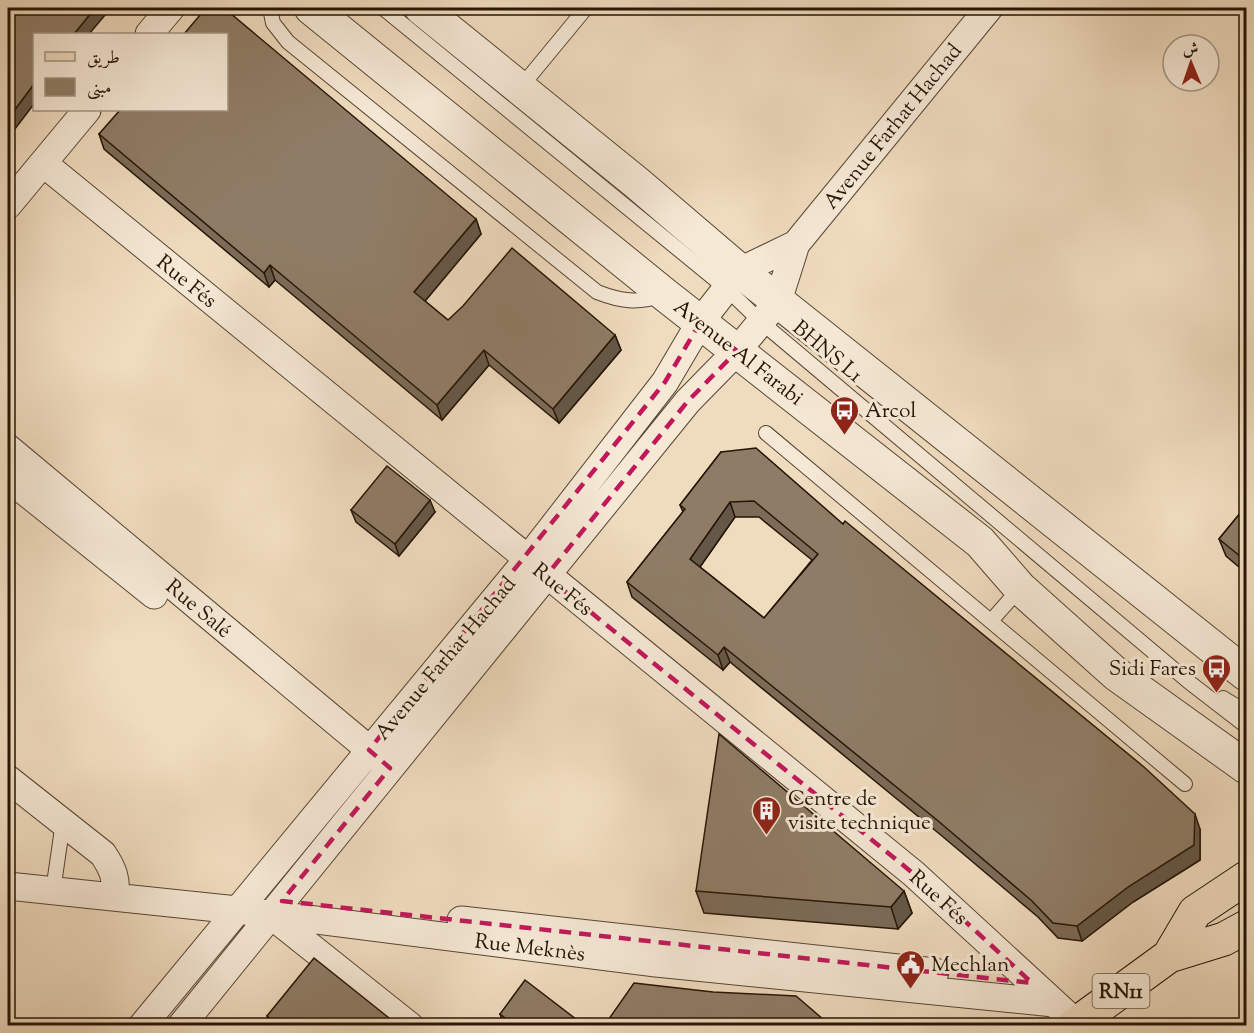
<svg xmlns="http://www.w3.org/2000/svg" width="1254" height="1033" viewBox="0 0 1254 1033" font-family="'Sorts Mill Goudy',Amiri,serif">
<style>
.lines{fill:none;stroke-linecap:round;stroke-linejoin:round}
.service-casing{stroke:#584634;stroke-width:16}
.minor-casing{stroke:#584634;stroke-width:29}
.tertiary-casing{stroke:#584634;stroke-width:35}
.primary-casing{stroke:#261506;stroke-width:35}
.service{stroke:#f5e8d5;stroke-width:14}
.minor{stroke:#f5e8d5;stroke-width:27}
.tertiary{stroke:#f5e8d5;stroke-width:33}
.primary{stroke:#efdbbe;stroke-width:33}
.wall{fill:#7b6b58;stroke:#261506;stroke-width:1.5;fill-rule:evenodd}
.shaded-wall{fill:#645747;stroke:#261506;stroke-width:1.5}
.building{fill:#8f7c66;stroke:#261506;stroke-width:1.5;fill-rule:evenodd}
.marked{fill:none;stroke:#c2185b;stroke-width:4.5;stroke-dasharray:12 8;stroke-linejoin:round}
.labels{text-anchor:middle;stroke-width:6;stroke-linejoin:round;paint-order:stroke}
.shield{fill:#f5e8d5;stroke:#645444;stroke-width:1.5}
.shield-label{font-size:20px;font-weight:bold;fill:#261506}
.street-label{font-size:21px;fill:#261506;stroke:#f5e8d5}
.poi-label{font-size:21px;fill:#261506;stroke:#f5e8d5;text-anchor:start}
</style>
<rect width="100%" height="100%" fill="#efdbbe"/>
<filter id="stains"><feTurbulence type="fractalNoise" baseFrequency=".00333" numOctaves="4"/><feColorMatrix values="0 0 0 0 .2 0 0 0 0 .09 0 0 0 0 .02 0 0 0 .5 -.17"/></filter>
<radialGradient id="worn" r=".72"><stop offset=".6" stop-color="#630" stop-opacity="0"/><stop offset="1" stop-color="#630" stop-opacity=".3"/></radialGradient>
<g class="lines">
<defs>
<path id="service" d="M270 8 273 23 288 42 597 292C620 301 638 304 662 295
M383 8 727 289 760 321 1189 682 1246 726
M520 88 586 8
M766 433 1185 784
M991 621 1020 588
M1223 698 1246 712
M53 891 63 822"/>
<path id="minor" d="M149 34 171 8
M43 163 914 874 1076 1023
M8 205 87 110
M8 448 383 761
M8 478 154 595
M8 779 103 854C113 869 117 879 115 897
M8 886 237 910 656 963 1054 1003
M272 916 410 1026
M461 920 935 972
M142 1026 527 560 665 382 701 321 740 271 796 244
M181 1026 688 401 737 351 778 301 796 244 989 8"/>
<path id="tertiary" d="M311 8 664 294 980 542 1020 588 1116 674 1246 767
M421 8 637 183 740 271 1246 674"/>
<path id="primary" d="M1169 956 1195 912 1246 878
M1073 1026 1169 956 1224 939 1246 927"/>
</defs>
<use href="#service" class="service-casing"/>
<use href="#minor" class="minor-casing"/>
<use href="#tertiary" class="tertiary-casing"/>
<use href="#primary" class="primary-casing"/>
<use href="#service" class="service"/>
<use href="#minor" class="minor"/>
<use href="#tertiary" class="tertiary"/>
<use href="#primary" class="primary"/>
</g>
<path class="wall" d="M99 134 476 219 481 234 425 301 448 320 615 335 621 350 559 423 489 365 442 420 275 280 269 287 104 149Z
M721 452 843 524 1200 829V860L1133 902 1082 941 1058 938 1038 917 942 836 730 662 723 670 632 597 627 582 683 512 680 505ZM735 517H759L812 560 764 618 700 567Z
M1246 506V573L1226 556 1219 539Z
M351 510 435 512 399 556 356 522Z
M696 891H904L912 913 898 929 704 913Z
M500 1014 585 1026H504Z
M267 1016 399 1026H270Z"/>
<path class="shaded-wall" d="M95 8H111L89 34H74Z
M34 84V104L8 138V119Z
M476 219 481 234 420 307 414 292Z
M270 265 275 280 269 287 264 273Z
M615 335 621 350 559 423 553 409Z
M484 350 489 365 442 420 437 405Z
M430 500 435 512 399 556 395 544Z
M730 502 735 517 695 574 690 559Z
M724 647 730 662 723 670 718 655Z
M1195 814 1200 829V860L1133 902 1082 941 1077 926 1128 887Z
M904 891 912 913 898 929 891 907Z"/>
<path class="building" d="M8 8H95L74 34H34V84L8 119Z
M206 8H224L476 219 414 292 448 320 463 306 512 248 615 335 553 409 484 350 437 405 270 265 264 273 99 134 120 110H226V34H184Z
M756 448 843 524 845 521 1144 767 1195 814 1194 845 1128 887 1077 926 1053 923 1032 901 937 820 724 647 718 655 627 582 685 509 680 505 721 452ZM754 501 818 554 764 618 690 559 730 502Z
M387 466 430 500 395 544 351 510Z
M1246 506V561L1219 539Z
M719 734 904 891 891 907 696 891Z
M314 958 399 1026H279L267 1016Z
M525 980 585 1026H515L500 1014Z
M634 983 713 992 796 996 831 1026H604Z"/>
<path class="marked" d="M701 321 737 351 688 401 546 576 914 874 1032 983 282 901 390 768 369 750 665 382Z"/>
<defs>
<symbol id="bus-pin" viewBox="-11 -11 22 30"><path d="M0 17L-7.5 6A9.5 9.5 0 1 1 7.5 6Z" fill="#8f2418" stroke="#f5e8d5"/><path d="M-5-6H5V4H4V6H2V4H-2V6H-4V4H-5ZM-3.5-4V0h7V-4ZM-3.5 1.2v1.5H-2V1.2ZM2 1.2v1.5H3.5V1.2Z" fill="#fff"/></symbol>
<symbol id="building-pin" viewBox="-11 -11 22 30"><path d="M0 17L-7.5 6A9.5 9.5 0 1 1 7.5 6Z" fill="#8f2418" stroke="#f5e8d5"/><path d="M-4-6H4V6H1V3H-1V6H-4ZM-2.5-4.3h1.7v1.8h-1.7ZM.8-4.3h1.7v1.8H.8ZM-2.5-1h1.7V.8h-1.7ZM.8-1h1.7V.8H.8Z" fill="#fff"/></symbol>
<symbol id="civic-pin" viewBox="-11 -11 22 30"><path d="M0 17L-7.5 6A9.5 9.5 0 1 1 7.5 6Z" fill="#8f2418" stroke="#f5e8d5"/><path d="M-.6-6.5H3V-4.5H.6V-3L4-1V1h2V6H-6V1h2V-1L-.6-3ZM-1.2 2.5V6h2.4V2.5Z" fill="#fff"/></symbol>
</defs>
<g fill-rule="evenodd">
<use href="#bus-pin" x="828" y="394" width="33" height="45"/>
<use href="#bus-pin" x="1200" y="652" width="33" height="45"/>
<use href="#building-pin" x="750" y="794" width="33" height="45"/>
<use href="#civic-pin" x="894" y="948" width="33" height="45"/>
</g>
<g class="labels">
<rect class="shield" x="1092.5" y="974" width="57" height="34" rx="4.5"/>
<g class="shield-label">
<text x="1121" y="998">RN11</text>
</g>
<g class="street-label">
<text transform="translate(892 126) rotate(-51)" y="7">Avenue Farhat Hachad</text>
<text transform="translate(187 281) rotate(39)" y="7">Rue Fés</text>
<text transform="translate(828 351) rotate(40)" y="7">BHNS L1</text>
<text transform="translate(739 352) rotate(38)" y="7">Avenue Al Farabi</text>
<text transform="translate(563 589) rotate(39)" y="7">Rue Fés</text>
<text transform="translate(199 608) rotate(40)" y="7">Rue Salé</text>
<text transform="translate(445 658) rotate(-50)" y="7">Avenue Farhat Hachad</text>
<text transform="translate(939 897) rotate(42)" y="7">Rue Fés</text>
<text transform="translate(530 947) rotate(7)" y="7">Rue Meknès</text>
</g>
<g class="poi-label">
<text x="865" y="417">Arcol</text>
<text x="1196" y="675" text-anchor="end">Sidi Fares</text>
<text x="788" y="805">Centre de<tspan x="788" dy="24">visite technique</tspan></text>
<text x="931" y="971">Mechlan</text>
</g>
</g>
<rect width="1254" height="1033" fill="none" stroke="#efdbbe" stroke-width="30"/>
<rect x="9" y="9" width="1236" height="1015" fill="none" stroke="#261506" stroke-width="3"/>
<rect x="15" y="15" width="1224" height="1003" fill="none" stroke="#261506" stroke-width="1.5"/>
<rect x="33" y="33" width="195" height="78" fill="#f5e8d5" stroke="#a29482" stroke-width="1.5"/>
<rect x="45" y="52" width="30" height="9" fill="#efdbbe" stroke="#a29482" stroke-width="1.5"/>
<text x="87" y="63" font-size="18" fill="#261506">طريق</text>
<rect x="45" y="78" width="30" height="18" fill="#8f7c66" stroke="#a29482" stroke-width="1.5"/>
<text x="87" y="93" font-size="18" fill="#261506">مبنى</text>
<g transform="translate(1191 63) rotate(358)"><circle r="28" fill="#f5e8d5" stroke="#a29482" stroke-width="1.5"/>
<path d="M0-4.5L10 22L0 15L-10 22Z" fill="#8f2418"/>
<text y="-9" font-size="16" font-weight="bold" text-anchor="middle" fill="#261506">ش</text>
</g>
<rect width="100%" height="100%" filter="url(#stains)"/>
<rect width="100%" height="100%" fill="url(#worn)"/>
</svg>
